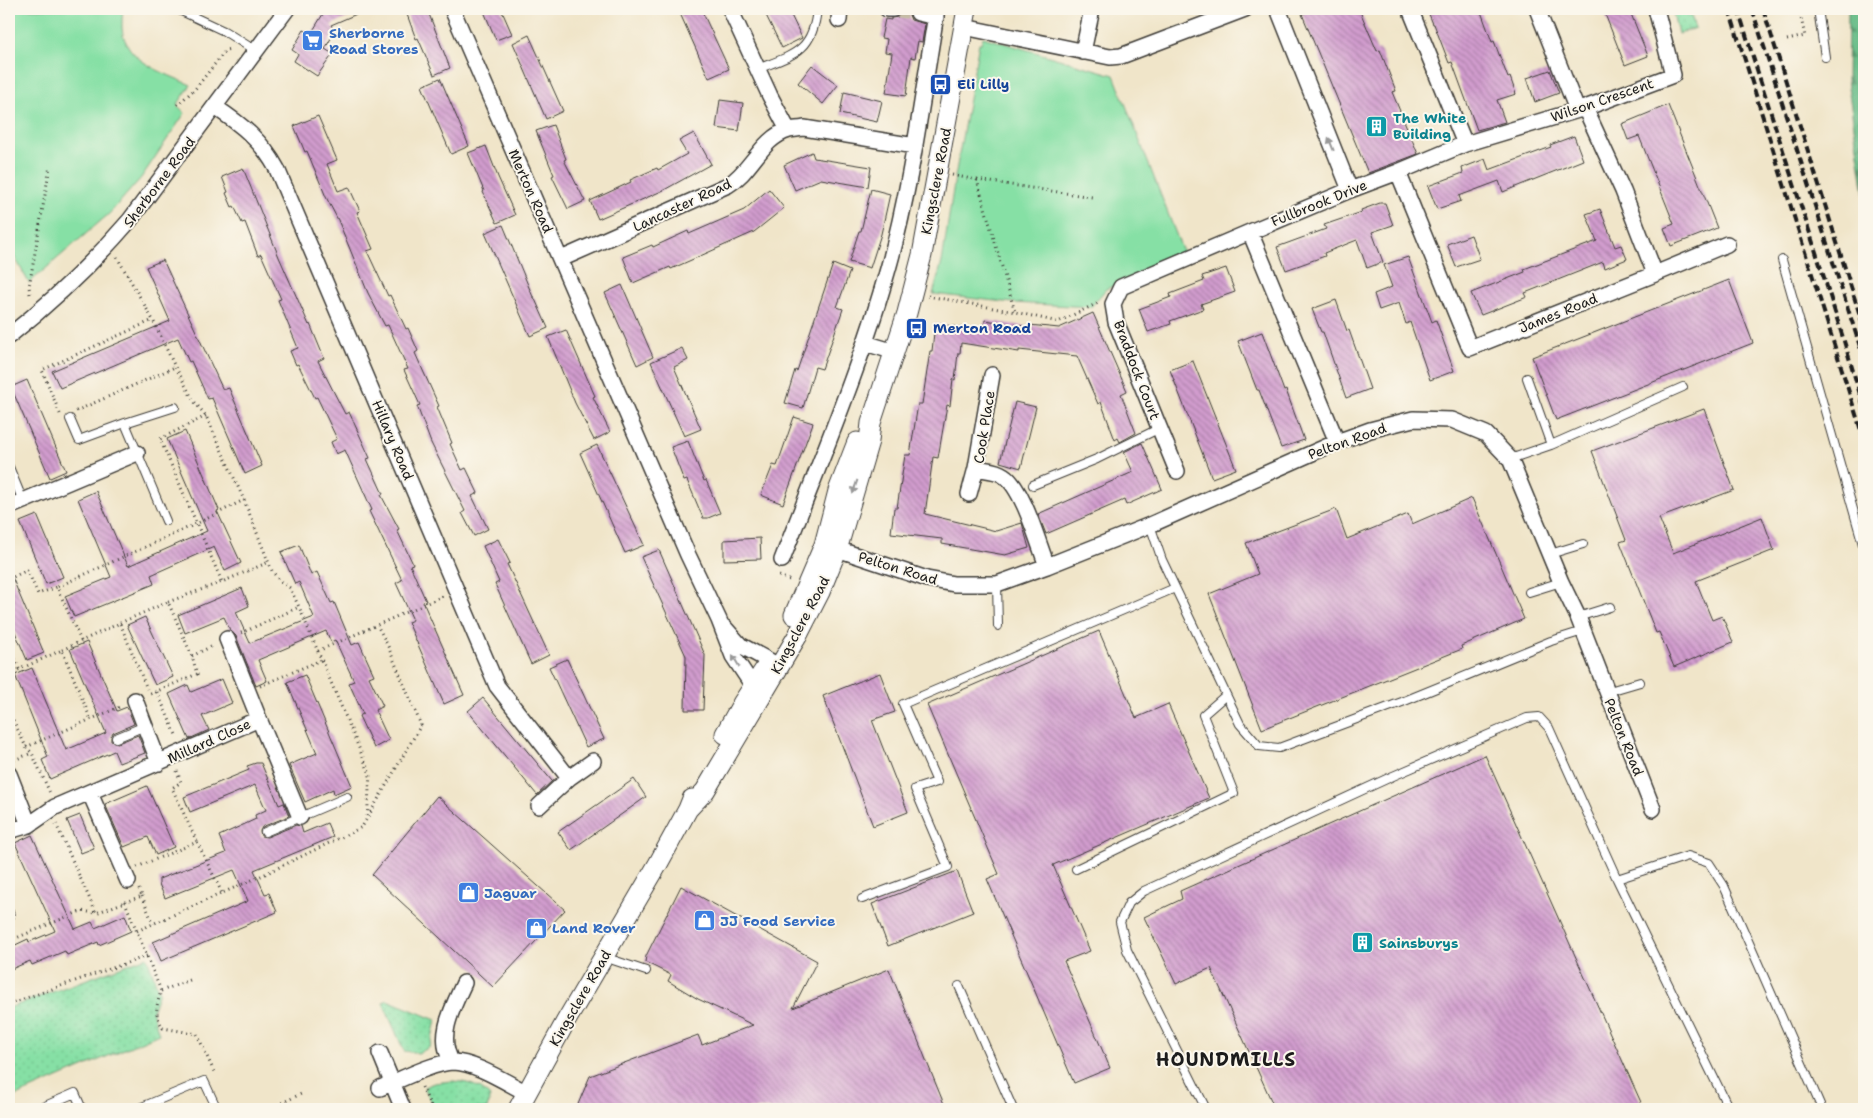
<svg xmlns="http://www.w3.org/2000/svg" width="1873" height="1118" viewBox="0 0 1873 1118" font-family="'Shantell Sans',sans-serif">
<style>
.grass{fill:url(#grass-dots);stroke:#517e60}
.forest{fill:url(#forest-firs);stroke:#446d53}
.park{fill:#86e0a5;stroke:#517e60}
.building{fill:url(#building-back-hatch)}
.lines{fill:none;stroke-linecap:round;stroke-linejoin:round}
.minor-tunnel{stroke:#c6bda6;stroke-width:15;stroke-dasharray:15 8;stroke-linecap:butt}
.service-casing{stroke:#3c3a36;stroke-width:10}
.minor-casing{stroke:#3c3a36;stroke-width:18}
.tertiary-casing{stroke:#3c3a36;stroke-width:21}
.path{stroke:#3c3a36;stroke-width:3;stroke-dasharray:1 4;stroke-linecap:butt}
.service{stroke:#fff;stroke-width:8}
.minor{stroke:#fff;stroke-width:15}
.tertiary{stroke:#fff;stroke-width:19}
.rail{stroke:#1c1c1c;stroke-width:4;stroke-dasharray:8 4;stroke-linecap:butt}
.oneway{fill:#999}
.labels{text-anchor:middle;stroke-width:4;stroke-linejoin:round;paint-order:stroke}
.shop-label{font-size:14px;font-weight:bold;fill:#366cbe;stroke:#fbf7ec;text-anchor:start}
.transit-label{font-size:14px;font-weight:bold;fill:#164399;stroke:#fbf7ec;text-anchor:start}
.street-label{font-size:14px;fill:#1c1c1c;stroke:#fbf7ec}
.culture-label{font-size:14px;font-weight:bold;fill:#0d838f;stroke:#fbf7ec;text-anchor:start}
.district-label{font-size:19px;font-weight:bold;letter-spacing:1px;fill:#1c1c1c;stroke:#fbf7ec}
</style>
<defs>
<pattern id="grass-dots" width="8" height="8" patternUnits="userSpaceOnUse" patternTransform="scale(1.25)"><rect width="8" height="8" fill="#86e0a5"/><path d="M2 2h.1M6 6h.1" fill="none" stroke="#73c08d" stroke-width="1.8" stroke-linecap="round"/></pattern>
<pattern id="forest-firs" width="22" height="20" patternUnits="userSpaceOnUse" patternTransform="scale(1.25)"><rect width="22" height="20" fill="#6cbe8a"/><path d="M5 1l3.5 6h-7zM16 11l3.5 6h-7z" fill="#589a70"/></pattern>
<pattern id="building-back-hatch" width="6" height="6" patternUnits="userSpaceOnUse" patternTransform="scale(1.25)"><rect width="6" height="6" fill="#d19cce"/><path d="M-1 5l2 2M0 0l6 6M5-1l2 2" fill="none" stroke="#a97ea6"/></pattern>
</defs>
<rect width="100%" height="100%" fill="#fbf7ec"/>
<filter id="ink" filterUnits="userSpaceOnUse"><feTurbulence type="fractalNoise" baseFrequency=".02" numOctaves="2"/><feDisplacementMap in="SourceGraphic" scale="10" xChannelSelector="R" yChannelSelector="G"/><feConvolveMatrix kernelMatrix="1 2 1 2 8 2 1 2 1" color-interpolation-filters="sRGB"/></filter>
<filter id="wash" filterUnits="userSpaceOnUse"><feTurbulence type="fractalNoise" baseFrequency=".0096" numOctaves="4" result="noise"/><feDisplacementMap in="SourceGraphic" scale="20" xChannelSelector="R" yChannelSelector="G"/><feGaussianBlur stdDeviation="1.12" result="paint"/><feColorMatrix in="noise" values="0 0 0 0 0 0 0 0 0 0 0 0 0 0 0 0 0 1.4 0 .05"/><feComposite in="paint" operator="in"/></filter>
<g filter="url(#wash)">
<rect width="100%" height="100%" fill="#f0e5c9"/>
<path class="grass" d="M1672 9H1689L1695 28 1678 34Z
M147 957 159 992 152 1012 159 1034 9 1099V1008Z
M387 1000 436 1020 430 1047 419 1053 404 1051 383 1003Z
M452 1081C467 1082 480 1085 490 1097L487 1109H435L424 1087 434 1083Z"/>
<path class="forest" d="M1848 9H1864V194L1847 80Z"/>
<path class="park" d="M9 9H123C122 15 122 22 122 28 125 62 165 73 191 85L177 105 185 113 141 178 110 213 29 283 9 247Z
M983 37 1114 75 1185 257 1106 289 1091 307 1013 303 933 294 942 262 955 177 979 43H981Z"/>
<g id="blocks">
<path class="building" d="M326 9H368L331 25 335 31 325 49 333 54 317 76 294 61 298 54 292 50 304 30 311 34Z
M405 9H427L450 68 434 75 418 38 416 39Z
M483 9H501L512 34 496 40Z
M678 9H701L729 69 709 78Z
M763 9H788L802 38 782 48Z
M902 9H910L909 15 911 20 925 24 922 42 918 41 915 58 911 57 906 96 886 93 892 53 885 52 887 39 881 38 885 19 891 20V18L898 17Z
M1314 9H1359L1377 51 1380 50 1396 91 1392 92 1418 154 1368 173 1302 14Z
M1427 9H1480L1492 42 1494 41 1508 78 1510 77 1516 94 1497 100 1505 122 1477 130 1452 62 1449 63 1434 24H1433Z
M1603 9H1629L1648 56 1625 65Z
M529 35 563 111 546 119 513 43Z
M812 65 838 85 823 104 798 83Z
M1550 70 1559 93 1535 102 1527 78Z
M440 78 469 146 451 154 422 86Z
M844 92 882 101 877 122 840 114Z
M720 100 743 103 739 131 716 128Z
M1668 105 1717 228 1671 246 1664 228 1674 224 1639 136 1628 140 1622 124Z
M318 116 337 160 327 164 338 191 349 187 360 211 357 212 373 249 367 251 388 296 390 295 406 329 408 328 418 351 415 353 439 406 437 407 452 443 450 444 462 470 466 468 478 493 472 496 488 529 474 536 462 513 465 511 431 443 417 406 420 405 404 370 408 369 388 325 385 326 368 293 338 220 326 197 307 151 305 152 294 126Z
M553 125 566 159 564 160 585 201 568 209 552 176 554 175 536 131Z
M694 133 711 164 664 190 598 219 590 201 631 182 630 180 657 168 658 170 687 154 679 141Z
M1574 136 1583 160 1503 192 1499 181 1459 196 1461 201 1437 209 1428 186 1463 173 1462 168 1485 159 1489 170 1551 147 1550 145Z
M486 146 498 177 515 215 497 223 483 192 484 191 468 153Z
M812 152 814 158 871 167 868 187 821 179 795 190 784 165Z
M243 168 279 257 309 325 310 324 324 358 318 361 345 414 349 412 370 458 367 459 383 494 381 495 399 529 397 530 413 564 410 565 426 601 423 602 464 695 444 704 408 622 413 620 396 583 402 580 369 511 372 510 345 450 336 454 331 442 337 439 317 397 315 398 298 364 296 365 290 351 298 348 278 300 281 299 261 254 258 256 245 222 242 223 234 206 232 207 226 193 228 192 222 177Z
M769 189 784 208 754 232 671 269 670 267 633 283 623 257 652 245 653 247 688 231 689 234 744 210Z
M871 189 890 194 881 234 870 268 849 262 859 231H861Z
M1380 203H1385L1393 225 1372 232 1383 262 1367 268 1357 240 1324 253 1325 256 1286 270 1277 247 1326 229 1324 225 1362 212 1361 210Z
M1600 209 1615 247 1621 245 1627 259 1605 268 1603 262 1525 293 1527 297 1481 315 1471 293 1525 272 1524 269 1597 241 1586 214Z
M503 225 533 297H534L548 328 530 336 485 233Z
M1471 235 1480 259 1456 267 1447 244Z
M1408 257 1432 322 1436 320 1454 371 1430 380 1410 322 1406 324 1399 303 1379 310 1374 294 1392 287 1384 265Z
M163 260 223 390 229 388 262 466 245 474 212 398 208 399 191 361 189 362 178 338 60 388 52 371 170 321 146 267Z
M833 264 850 271 837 307 843 309 822 369 815 367 803 408 785 403 795 370 797 371Z
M1226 268 1235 292 1201 304 1203 309 1170 321 1171 324 1148 332 1139 309 1171 297 1170 294 1204 281 1202 276Z
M1729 280 1753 343 1556 420 1532 357Z
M622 285 653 357 637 365 605 293Z
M1336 300 1347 331 1349 330 1370 389 1346 398 1323 332H1321L1312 309Z
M1093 313 1127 391 1121 394 1136 433 1120 442 1118 438 1115 440 1101 402 1098 404 1077 356 1019 350V352L961 343 960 353H958L955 380 953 379 950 406 947 405 938 458 933 457 925 514 996 531 1022 523 1029 548 1005 555 942 544V539L891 533 894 508H897L905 455H910L918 404H922L930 351H932L935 324 984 330 985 320 1029 327V325L1059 328Z
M566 330 595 396 593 397 610 432 594 440 575 403 548 337Z
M1262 332 1284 391 1286 390 1304 440 1281 448 1259 390H1257L1238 341Z
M682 348 688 360 674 367 701 429 684 436 651 362Z
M1193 361 1236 469 1212 478 1170 370Z
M27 380 66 471 50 478 11 387Z
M1015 402 1036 407 1021 468 1000 462Z
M1704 409 1734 490 1659 518 1673 553 1762 517 1774 550 1696 581 1712 620 1722 616 1733 642 1674 667 1659 632 1656 633 1620 542 1626 540 1592 451Z
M794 417 813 423 783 504 761 495 773 465 777 466Z
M185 431 219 510 217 511 241 563 225 571 214 547 151 575 154 584 74 617 65 596 111 577 78 499 96 491 128 566 207 531 167 439Z
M688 441 704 481 706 480 720 513 708 518H703L687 480 684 481 671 447Z
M1142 443 1162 489 1126 505 1124 500 1046 534 1038 514 1133 472 1124 452Z
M597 445 644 545 625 553 580 453Z
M1472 498 1524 619 1461 646 1462 649 1262 729 1209 594 1258 574 1246 543 1336 509 1347 539 1408 514 1412 524Z
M37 515 63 577 46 584 20 522Z
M760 538 761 559 724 560V540Z
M498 539 510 563 507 564 549 655 531 664 495 584 499 582 483 546Z
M299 545 311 575 317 572 331 603 334 602 352 645 359 642 374 675 369 677 383 706 375 710 389 740 374 748 359 716 363 714 349 683 354 681 335 640 331 642 326 631 258 660 267 681 256 686 236 636 230 630 224 617 185 633 178 615 242 588 249 606 236 612 250 643 314 617 299 582 295 584 281 552Z
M659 550 705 655 703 710H685L686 656 641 557Z
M9 570 44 653 27 660 9 618Z
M145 617 173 677 155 685 127 625Z
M1099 631 1136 718 1168 704 1209 798 1053 865 1090 951 1064 961 1110 1068 1074 1083 987 879 999 874 927 705Z
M87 642 117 711 127 707 134 724 113 733 111 737V741L118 743 138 735 145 753 119 763 114 751 50 779 42 760 48 757 15 675 32 668 66 750 106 733 70 649Z
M567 659 604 739 586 747 549 667Z
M880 673 895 712 872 720 908 812 873 826 823 696Z
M305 675 352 786 334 794 333 789 305 802 289 765 317 753 287 682Z
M222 679 232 703 202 716 209 730 189 739 169 694 188 685 191 692Z
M483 698 552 781 537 795 468 711Z
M1485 755 1644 1109H1275L1211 968 1176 984 1144 917 1182 899 1180 891Z
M256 763H261L279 805 284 803 289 816 262 827 260 831 261 836 267 837 296 825 301 826 303 833 327 823 333 837 254 870 265 894 269 893 277 912 161 961 153 942 248 901 234 870 165 898 159 884V879L226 853 219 836 256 819 255 815 266 810 255 785 190 812 184 797 249 770 247 766Z
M634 779 646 797 571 850 558 832Z
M147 786 174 847 156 855 148 837 124 847 105 804Z
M437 796 565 910 493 987 372 875Z
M80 815 94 848 81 853 67 820Z
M32 835 75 929 92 922 95 928 125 915 131 931 99 945 98 942 67 955 65 951 32 965 30 961 9 970V948L28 939 29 942 55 931 15 843Z
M957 871 973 912 888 946 872 904Z
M681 886 817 961 793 1008 889 969 946 1109H576L590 1076 698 1035 702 1045 753 1025 698 999 668 981 671 975 645 962 646 956Z"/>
</g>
</g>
<g filter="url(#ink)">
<use href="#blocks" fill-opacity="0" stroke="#3c3a36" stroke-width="1"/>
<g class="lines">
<path class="minor-tunnel" d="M893 9 918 13"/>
<defs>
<path id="service" d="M177 9 224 31 256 51
M1818 9 1825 57
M757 69C793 55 813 52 817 9
M1782 260 1864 548
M1527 378 1551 445
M70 419 79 440 125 423 175 407
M125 423 166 521
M1510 459 1551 445 1683 387
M9 467 23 501
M1033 485 1097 459 1160 428
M1150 525 1162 560 1240 724 1259 746 1279 748 1402 702 1551 641 1583 631
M1550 554 1583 544
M997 584 998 626
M1529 592 1561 582
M1578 617 1610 607
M1606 692 1640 682
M116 738 145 726
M265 832 347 797
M1076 869 1234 793 1203 715 1226 695
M1617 879 1688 856 1709 863 1724 886 1822 1109
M862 899 948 867 915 789 937 782 903 704 1175 588
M9 912 10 916
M604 957 646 971
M959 986 1013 1109
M38 1109 75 1093 82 1109
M137 1109 204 1081 217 1109
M1206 1109 1127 950 1120 922 1129 903 1144 891 1393 776 1527 718 1539 717 1549 728 1617 879 1729 1109"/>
<path id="minor" d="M452 9 688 555 719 620 733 656 753 686 762 693
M730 9 770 96 788 130
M887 9H893
M1278 9 1350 190
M1410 9 1465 144
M1537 9 1577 110
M918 13 936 17
M839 20 840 9
M964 27 1110 57 1121 56 1245 9
M1083 52 1092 9
M215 107C242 125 262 141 277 169L497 686 569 778
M1398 172 1470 348 1655 274 1623 191 1585 108
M561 259 728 185C752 171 761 138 789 130 793 129 799 129 804 128L915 146
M1655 274 1727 244
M9 336C53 301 93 263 130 220L287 9
M865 343 895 352
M992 375 976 468C984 470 996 470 1003 475 1023 487 1038 543 1047 566
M1337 442 1250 232 1350 190 1398 172 1465 144 1585 108 1673 75 1656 9
M1177 471 1116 322 1113 304 1121 287 1250 232
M969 494 976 468
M9 507 137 453
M828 546 927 579 954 584H997L1047 566 1150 525 1337 442 1370 430 1413 419 1452 420 1486 434 1510 459 1561 582 1578 617 1653 809
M782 560C819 464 860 368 888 269 912 184 922 96 937 9
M724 627 740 645 779 666
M227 639 259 719 300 817
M135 700 159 763
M9 774 29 825
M90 793 128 881
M539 806 569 778 593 761
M9 831 29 825 55 807 259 719
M380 1053 403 1109
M452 1062C436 1037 453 1007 464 983
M380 1088C400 1080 432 1063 453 1062 475 1062 507 1083 527 1093"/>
<path id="tertiary" d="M794 615 824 545 838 491 857 442
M725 734 743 702 768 664
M688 809 705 791 798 635 820 592 837 550 869 441 871 423 907 313 922 255 967 9
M518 1109 566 1021 658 864 688 809 692 799"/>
</defs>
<use href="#service" class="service-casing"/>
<use href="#minor" class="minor-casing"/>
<use href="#tertiary" class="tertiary-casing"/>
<path class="path" d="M1787 40 1805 36 1799 9
M177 105 195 89 226 50 231 49
M952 175 977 180 1015 312
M977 180 1092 197
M117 257 153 320 175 367 180 375 193 400 206 416 244 500 272 571 280 581 290 588 299 607 370 774 367 820
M30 294 29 287 50 166
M928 296 1015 312 1058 322 1098 303
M76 411 175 367
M60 414 42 370 153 320
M206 416 160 439 222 582
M779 576 792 581
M9 579 27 570 38 594 57 587
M168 602 222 582 269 562
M120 623 168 602 192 656 197 674 148 695
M241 633 299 607
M81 641 57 587 196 524 244 500
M9 645 19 669
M62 650 120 623 147 689
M318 651 443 596
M192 656 214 645
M9 674 62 650 91 720
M260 686 321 660
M157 692 177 737
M9 711 26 747 32 753 50 793
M26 747 122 706
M14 760 32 753
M177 771 181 782 172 788 197 842
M56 824 96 913 125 902
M137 867 197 842 222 893
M139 889 142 896 125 902 161 991C156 1008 154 1012 163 1028L197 1034 215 1074
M142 896 153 924
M137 931 263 875 362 827 421 725 387 644 377 625
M9 941 81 911 96 913
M161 991 190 980
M9 1004 147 956
M422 1087 432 1109
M268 1109 301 1094"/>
<use href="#service" class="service"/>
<use href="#minor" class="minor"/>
<use href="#tertiary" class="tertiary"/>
<path class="rail" d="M1729 9 1864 440
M1738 9C1779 142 1825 274 1864 408
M1752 9 1864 359
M1763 9 1864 328"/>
</g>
<defs><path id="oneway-solid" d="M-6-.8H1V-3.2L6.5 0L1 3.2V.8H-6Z" transform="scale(1.25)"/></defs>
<g class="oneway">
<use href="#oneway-solid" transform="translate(1331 144) rotate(-112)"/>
<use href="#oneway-solid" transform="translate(855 487) rotate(109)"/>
<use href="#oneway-solid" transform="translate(736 661) rotate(-120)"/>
</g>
</g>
<defs>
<symbol id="supermarket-square" viewBox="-11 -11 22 22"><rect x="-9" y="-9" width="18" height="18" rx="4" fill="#3f7fe0" stroke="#fbf7ec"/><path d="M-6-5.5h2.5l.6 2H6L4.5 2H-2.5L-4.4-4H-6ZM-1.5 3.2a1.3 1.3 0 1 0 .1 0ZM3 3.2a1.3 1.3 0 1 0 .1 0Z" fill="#fff"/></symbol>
<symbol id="bus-square" viewBox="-11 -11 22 22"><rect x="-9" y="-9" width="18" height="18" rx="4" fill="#1a4fb4" stroke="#fbf7ec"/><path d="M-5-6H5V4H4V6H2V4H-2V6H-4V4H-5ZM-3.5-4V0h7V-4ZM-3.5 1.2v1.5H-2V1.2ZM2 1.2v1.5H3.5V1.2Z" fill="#fff"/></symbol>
<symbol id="building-square" viewBox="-11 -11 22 22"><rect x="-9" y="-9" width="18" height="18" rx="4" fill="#0f9aa8" stroke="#fbf7ec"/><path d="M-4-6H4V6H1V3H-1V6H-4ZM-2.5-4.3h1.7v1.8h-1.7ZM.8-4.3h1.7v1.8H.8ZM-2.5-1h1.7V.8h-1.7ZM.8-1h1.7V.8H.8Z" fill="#fff"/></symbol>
<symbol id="shop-square" viewBox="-11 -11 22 22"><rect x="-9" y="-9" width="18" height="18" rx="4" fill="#3f7fe0" stroke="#fbf7ec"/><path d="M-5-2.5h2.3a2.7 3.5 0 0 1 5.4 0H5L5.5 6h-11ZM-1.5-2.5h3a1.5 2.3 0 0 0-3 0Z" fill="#fff"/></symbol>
</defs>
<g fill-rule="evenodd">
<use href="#supermarket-square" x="300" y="28" width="25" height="25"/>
<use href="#bus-square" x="928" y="72" width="25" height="25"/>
<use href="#building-square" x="1364" y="114" width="25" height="25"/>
<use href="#bus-square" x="904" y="316" width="25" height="25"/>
<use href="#shop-square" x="456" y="880" width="25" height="25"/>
<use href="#shop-square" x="692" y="908" width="25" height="25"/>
<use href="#shop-square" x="524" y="916" width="25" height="25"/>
<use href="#building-square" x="1350" y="930" width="25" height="25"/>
</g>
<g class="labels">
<g class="shop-label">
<text x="329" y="38">Sherborne<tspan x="329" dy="16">Road Stores</tspan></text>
<text x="484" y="898">Jaguar</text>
<text x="720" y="926">JJ Food Service</text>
<text x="552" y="933">Land Rover</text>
</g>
<g class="transit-label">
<text x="957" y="89">Eli Lilly</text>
<text x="933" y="333">Merton Road</text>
</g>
<g class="street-label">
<text transform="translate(1602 100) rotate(-19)" y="5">Wilson Crescent</text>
<text transform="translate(936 181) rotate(-79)" y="5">Kingsclere Road</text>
<text transform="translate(159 182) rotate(-53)" y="5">Sherborne Road</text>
<text transform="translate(531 191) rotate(66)" y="5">Merton Road</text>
<text transform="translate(1319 203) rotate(-22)" y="5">Fullbrook Drive</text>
<text transform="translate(682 205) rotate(-25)" y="5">Lancaster Road</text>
<text transform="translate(1558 313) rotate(-22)" y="5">James Road</text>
<text transform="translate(1137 370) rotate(69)" y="5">Braddock Court</text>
<text transform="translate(984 427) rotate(-81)" y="5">Cook Place</text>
<text transform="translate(393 440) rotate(67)" y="5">Hillary Road</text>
<text transform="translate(1347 441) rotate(-20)" y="5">Pelton Road</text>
<text transform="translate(898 568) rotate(17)" y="5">Pelton Road</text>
<text transform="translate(800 625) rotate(-62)" y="5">Kingsclere Road</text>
<text transform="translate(1624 737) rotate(68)" y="5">Pelton Road</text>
<text transform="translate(209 741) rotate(-24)" y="5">Millard Close</text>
<text transform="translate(580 998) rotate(-60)" y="5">Kingsclere Road</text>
</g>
<g class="culture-label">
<text x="1393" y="123">The White<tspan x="1393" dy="16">Building</tspan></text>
<text x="1379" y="948">Sainsburys</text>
</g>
<g class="district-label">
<text x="1226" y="1066">HOUNDMILLS</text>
</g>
</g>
<rect width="1873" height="1118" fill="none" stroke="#fbf7ec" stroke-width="30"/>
</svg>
